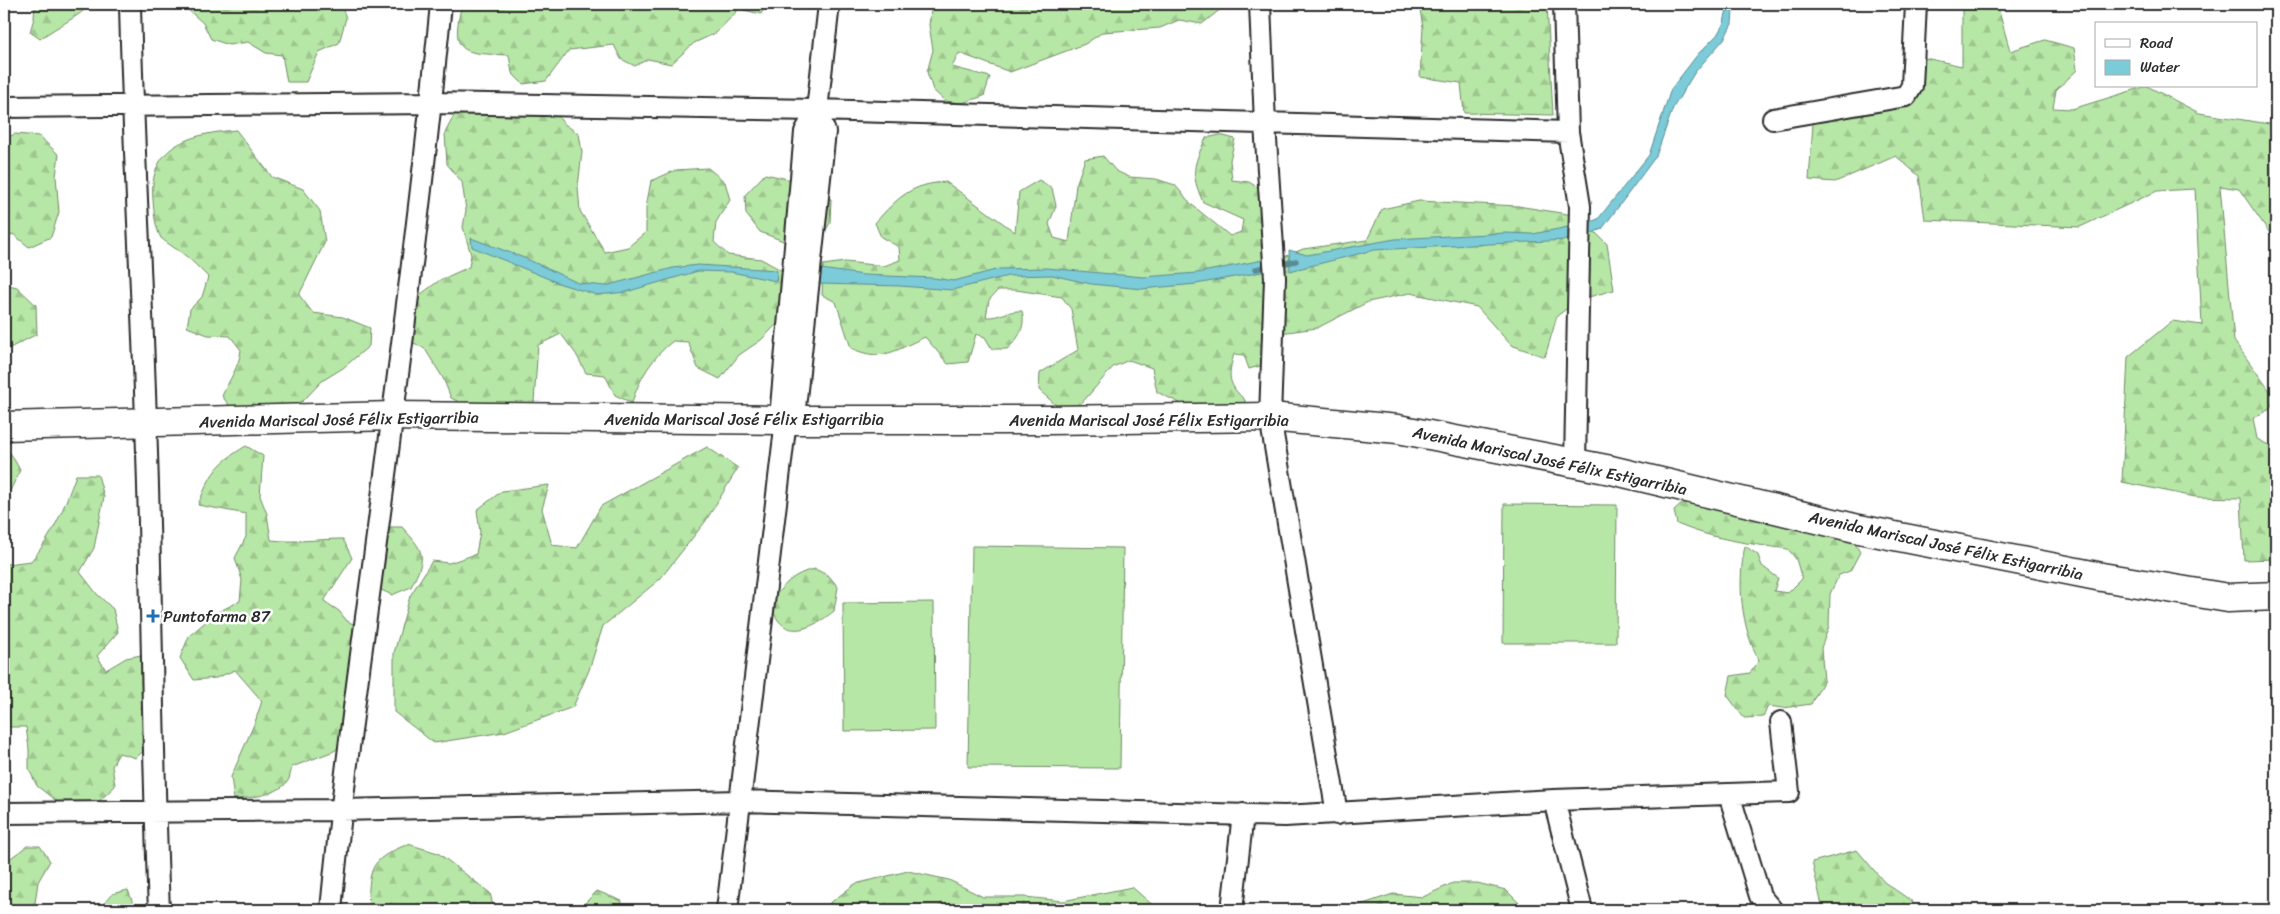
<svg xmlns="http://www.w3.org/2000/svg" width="2280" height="914" viewBox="0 0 2280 914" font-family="Sriracha,sans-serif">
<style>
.grass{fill:#b7e7a6;stroke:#718968}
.forest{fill:url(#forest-firs);stroke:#718968}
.water{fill:#7ccbd8;stroke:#5c8b93}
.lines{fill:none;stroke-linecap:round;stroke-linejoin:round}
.stream{stroke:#5c8b93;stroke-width:5.5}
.street-casing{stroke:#2b2b2b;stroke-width:24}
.secondary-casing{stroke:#2b2b2b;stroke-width:31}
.street{stroke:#fff;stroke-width:20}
.secondary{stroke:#fff;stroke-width:28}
.poi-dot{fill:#1f6fb2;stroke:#fff;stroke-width:2}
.labels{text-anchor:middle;stroke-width:5;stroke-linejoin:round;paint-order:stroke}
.street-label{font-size:16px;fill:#2b2b2b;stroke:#fff}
.poi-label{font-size:16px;fill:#2b2b2b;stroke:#fff;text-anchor:start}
</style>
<defs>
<pattern id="forest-firs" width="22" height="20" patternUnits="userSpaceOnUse" patternTransform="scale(1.25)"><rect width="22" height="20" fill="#b7e7a6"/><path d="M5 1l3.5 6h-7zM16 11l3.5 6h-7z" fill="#9ec68f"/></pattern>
</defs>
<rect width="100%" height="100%" fill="#fff"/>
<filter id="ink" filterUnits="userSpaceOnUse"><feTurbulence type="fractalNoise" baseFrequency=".02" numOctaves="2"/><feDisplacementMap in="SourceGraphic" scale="10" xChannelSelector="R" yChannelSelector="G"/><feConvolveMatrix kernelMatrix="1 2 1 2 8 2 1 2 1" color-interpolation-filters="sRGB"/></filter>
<g filter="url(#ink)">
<path class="grass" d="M1504 504 1617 505 1616 643H1503Z
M972 546 1123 548 1120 768 968 767Z
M934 602 935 730 844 731 843 603Z"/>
<path class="forest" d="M35 4H91C76 19 57 26 40 39L30 32 34 18Z
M185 4H341L346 18 339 43 319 52 306 82H287L282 55 266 53 248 42 229 45 211 39 203 23 185 7Z
M462 4H766L761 14 739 9 716 33 694 43 671 64 648 59 635 66 621 59 614 45 569 50 546 81 523 84 512 73 509 55C464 53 449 56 462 4Z
M932 4H1222V8L1202 24 1179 20 1160 28 1103 32 1085 44 1010 72 959 53 952 67 990 77 984 96 962 103 945 101 933 90 927 72 933 50 929 25Z
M1419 4H1547L1553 115 1464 113 1461 83 1420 77 1423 27Z
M1962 4H1997L2010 51 2045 40 2074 48 2077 70 2056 90 2053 108 2072 109 2147 86 2199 113 2276 125V242L2239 189 2220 186 2234 341 2275 398 2270 409 2253 418 2257 439 2276 449V559L2244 560 2241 498 2195 497 2122 482 2128 357 2172 321 2202 325 2195 189 2157 191 2080 227 1925 220 1919 176 1896 156 1835 182 1809 180 1814 109 1905 89 1925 58 1962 66Z
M463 98 551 106 563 123 579 134 582 152 578 187 580 211 605 252 628 247 646 232V207L651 181 676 170 708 168 725 182 730 200 716 222 714 242 728 255 761 259 792 276 790 311 761 340 739 355 720 379 698 368 688 342 673 341C654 355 638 380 632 403L615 395 605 375 586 373 576 354 561 334 538 345 534 402 510 417 476 410 451 398 443 378 425 349 405 338 417 297 440 280 469 267 471 255 463 227 466 210 462 182 447 164 445 133Z
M236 130 272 177 303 189 320 211 325 242 299 295 313 313 343 317 370 328 369 346 343 368 322 381 303 401 271 413H235L222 396C229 380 239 367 241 350L230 336 208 335 187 327 190 309 202 297 208 277C197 266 187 255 173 247 169 244 164 241 161 238 155 227 154 213 153 200 148 145 190 134 236 130Z
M15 134 39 136 59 155 56 176 59 212 51 237 29 247 13 234 4 240V139Z
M1220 135 1235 139 1230 160 1232 180 1249 182 1271 196 1267 364 1249 369 1244 355 1234 354C1228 375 1227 384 1245 400V411L1186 406 1157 392 1152 368 1129 360 1113 367 1080 405 1057 406 1039 390 1040 373 1078 350 1071 309 1062 297 1016 290H998L989 300 986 317C999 318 1008 310 1022 311 1026 326 1019 339 1007 349H992L985 337 976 334 968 362 948 364 925 337C895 350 883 363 851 348L836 302 822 295 823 265 845 262 884 266 900 260 899 247 881 237 875 223C898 197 911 184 946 182L1015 232 1019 192 1039 180 1052 188 1056 206 1049 224 1054 238 1069 242 1076 185 1085 159 1103 156 1116 171 1129 177 1156 179 1175 185 1191 204 1230 236 1241 232 1243 220 1203 202C1190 173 1193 166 1206 138Z
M765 174 788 179 813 193 831 199 830 223 818 243 796 246 760 232 746 214 745 195Z
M1419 201 1518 206 1579 216 1607 244 1614 290 1578 300 1557 316 1545 357 1511 345 1477 307 1410 293 1368 302 1317 328 1280 333 1277 260 1303 249 1367 240 1382 209Z
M4 284 17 287 36 305 37 334 4 351Z
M246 446 263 456 260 496 267 514 271 540C295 543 319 539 343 539L352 558 324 601 339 611 347 621 368 631 354 736 334 751 292 767C291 771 290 775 289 779 281 795 250 798 234 799L231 777 255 722 262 701 235 670 216 678 194 680 180 658 189 636 216 613 240 601 242 580 235 558 246 537V514L198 505C211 473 216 464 246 446Z
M707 447 738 468 705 522 660 579 603 626 589 670 573 707 504 732 434 743 394 712V653L410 596 432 561 449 563 476 554 480 532 477 510 502 491 549 485 542 509 552 545 577 548 601 506Z
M4 449 11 454 20 470 10 491 4 493Z
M76 475H98L104 497 94 548 80 572 97 594 113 609 118 632 97 656 106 670 126 658 141 655 159 679 155 739 136 758 119 753 112 766 115 786 94 806 59 803 37 786 29 769V749L26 727H5L4 729V563L7 564 31 561C53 536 65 506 76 475Z
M1685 501 1703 506 1726 508 1850 536 1860 552 1850 571 1839 575 1830 594 1829 626 1821 648 1824 680 1811 704 1783 708 1768 706 1763 717 1744 718 1727 695 1731 676 1750 673 1759 661C1741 626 1737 584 1745 546L1758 555 1762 566 1778 578 1774 591 1788 593 1802 579 1796 559 1788 549C1750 544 1712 539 1677 524L1674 511Z
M386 527H402C425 552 427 556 411 587L392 595 375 587Z
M815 569 829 576 838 587 834 611C809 631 781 643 770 602 784 585 793 573 815 569Z
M408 844 438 853 490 893 494 910H368C370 868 367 861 408 844Z
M27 846H40L50 861 38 882 34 910H4V863Z
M1857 850 1884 882 1913 902 1909 910H1823L1812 862Z
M908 871 949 880 983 897H1025L1063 901 1132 887 1158 910H821L855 884Z
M1453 883H1477L1506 890 1525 909 1524 910H1334L1357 906 1393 894 1423 897Z
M128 890 134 906 132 910H98L112 894Z
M597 891 622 901 621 910H578Z"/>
<path class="water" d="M1728 4H1736L1733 11 1732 24 1724 39 1695 72 1673 108 1656 156 1602 229 1590 234V222L1598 219 1649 155 1671 89 1698 54 1717 35 1724 23Z
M1568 227V240L1374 250 1290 271 1289 250 1307 255 1395 239 1505 233 1533 234Z
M471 238 527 259 578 283 605 286 673 268 698 265 777 270 776 281 731 272 698 271 626 292 597 295 561 284 472 247Z
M1263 260 1262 272 1196 284 1142 289 1091 284 1052 275 1008 276 952 290 900 286 819 284 821 269 864 275 934 278 954 281 999 269 1047 268 1143 277 1197 273Z"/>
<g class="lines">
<path class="stream" d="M1256 269 1296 261"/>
<defs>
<path id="street" d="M130 4C133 144 142 283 146 423 152 585 152 748 159 910
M1260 4 1265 124 1275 278 1270 417 1337 814
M1564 4 1568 132 1580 206 1575 463
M4 107 432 103 817 110 1568 132
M1773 119 1906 96 1912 86 1916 4
M786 420 795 408 825 132 817 110
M1729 794 1760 896 1772 910
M1554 800 1582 910
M4 813 340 810 741 801 1285 816 1554 800 1789 792 1781 722
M331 910C343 782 361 655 378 528 401 353 424 179 441 4
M727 910 786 420 781 407 805 132 817 110 829 4
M1232 910 1243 814"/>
<path id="secondary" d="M4 426 393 416 786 420H1049L1270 417 1398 429 1611 470 1859 529 2102 577 2228 598 2276 596"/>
</defs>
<use href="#street" class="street-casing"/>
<use href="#secondary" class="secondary-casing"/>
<use href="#street" class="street"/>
<use href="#secondary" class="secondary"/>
</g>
</g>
<path class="poi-dot" d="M150.5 608.5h5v5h5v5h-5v5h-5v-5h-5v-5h5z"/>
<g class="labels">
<g class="street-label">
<text transform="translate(339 419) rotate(-1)" y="6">Avenida Mariscal José Félix Estigarribia</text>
<text x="744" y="425">Avenida Mariscal José Félix Estigarribia</text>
<text x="1149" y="426">Avenida Mariscal José Félix Estigarribia</text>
<text transform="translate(1550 460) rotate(12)" y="6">Avenida Mariscal José Félix Estigarribia</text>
<text transform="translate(1946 545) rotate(12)" y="6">Avenida Mariscal José Félix Estigarribia</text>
</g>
<g class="poi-label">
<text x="163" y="622">Puntofarma 87</text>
</g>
</g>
<rect width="2280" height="914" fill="none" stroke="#fff" stroke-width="20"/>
<rect x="10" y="10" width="2260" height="894" fill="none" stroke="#2b2b2b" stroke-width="2" filter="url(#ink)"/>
<rect x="2095" y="22" width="162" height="65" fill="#ffffff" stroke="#aaaaaa"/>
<rect x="2105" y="39" width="25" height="8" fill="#ffffff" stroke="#aaaaaa"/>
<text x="2140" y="48" font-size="15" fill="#2b2b2b">Road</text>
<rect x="2105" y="60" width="25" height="15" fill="#7ccbd8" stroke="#aaaaaa"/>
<text x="2140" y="72" font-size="15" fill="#2b2b2b">Water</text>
</svg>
